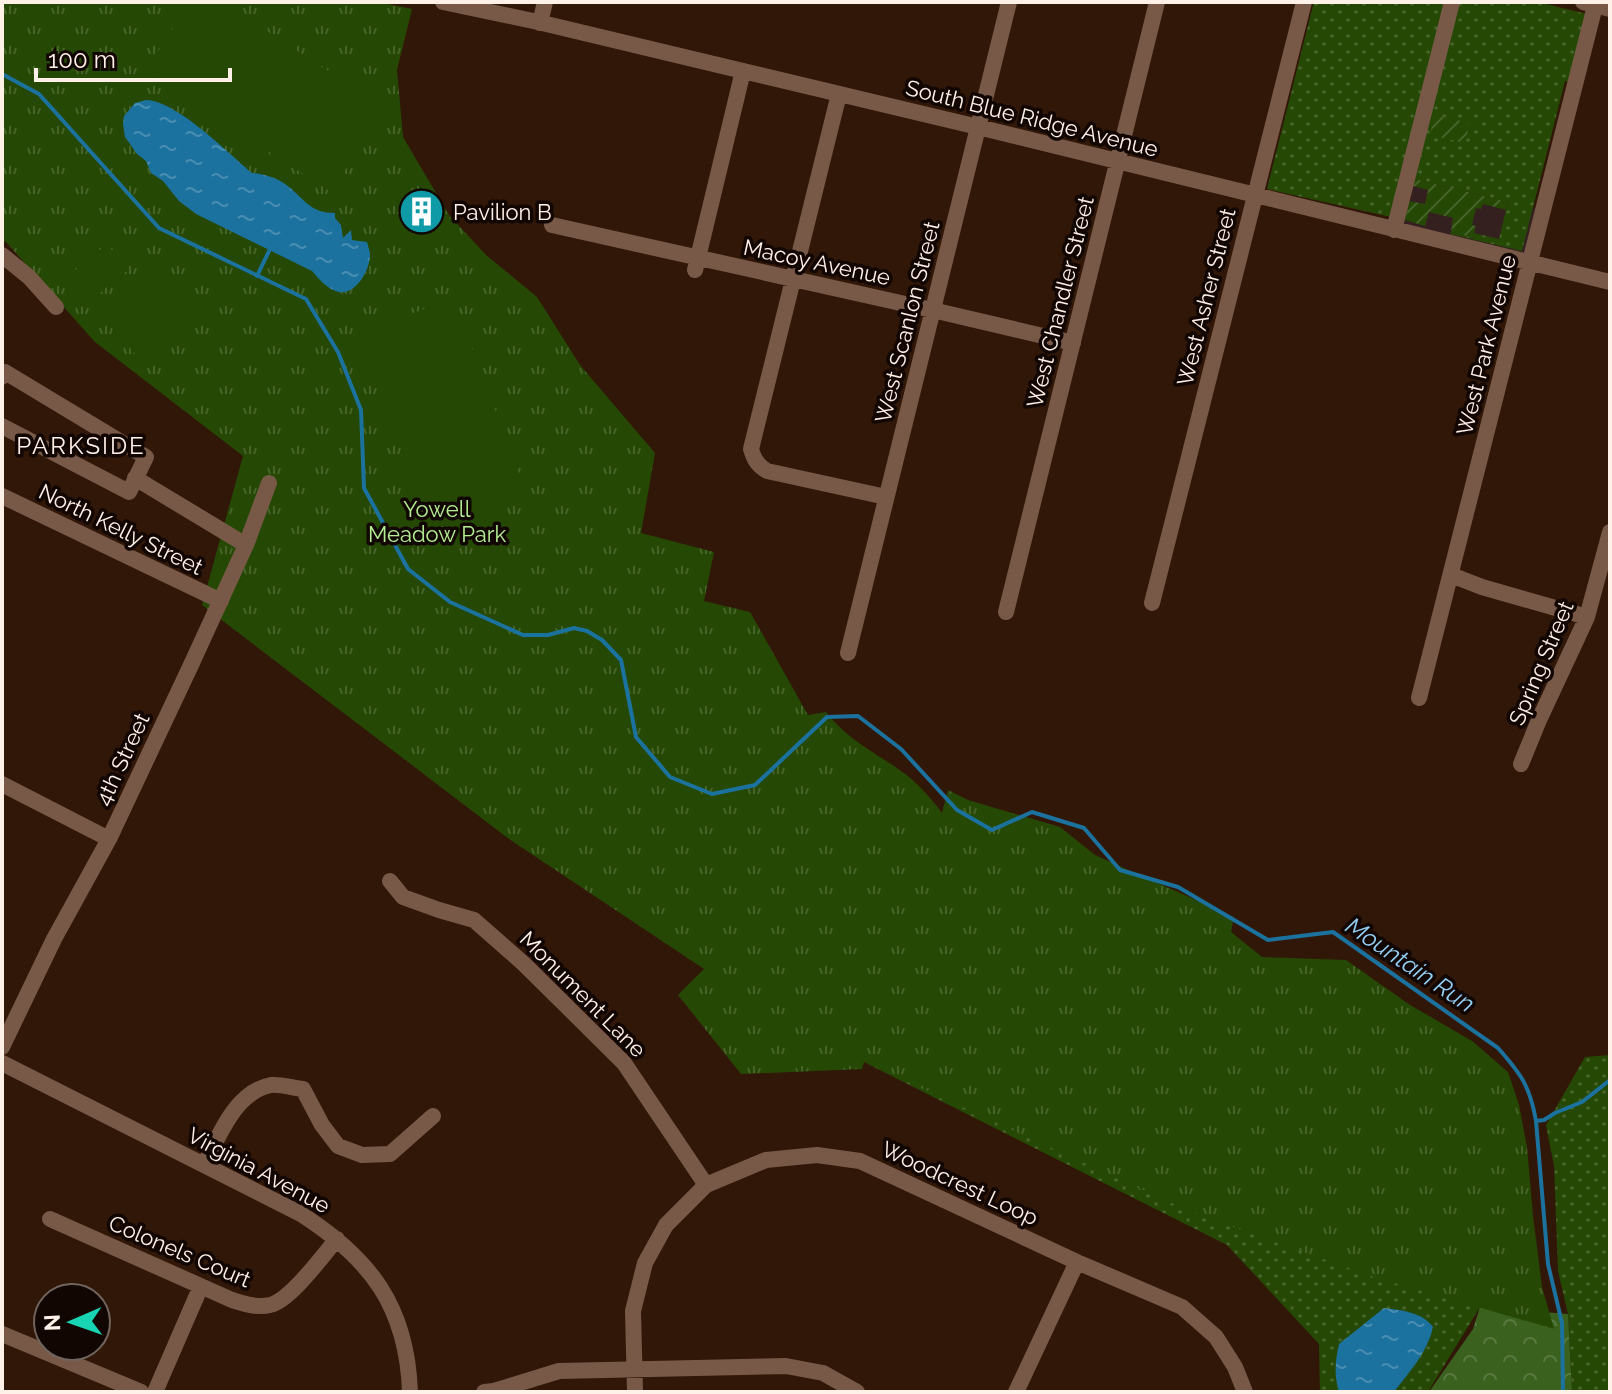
<svg xmlns="http://www.w3.org/2000/svg" width="1612" height="1394" viewBox="0 0 1612 1394" font-family="Raleway,sans-serif">
<style>
.commercial{fill:#34201f}
.grass{fill:url(#grass-dots)}
.forest{fill:url(#forest-crowns)}
.park{fill:url(#park-tufts)}
.garden{fill:url(#garden-furrows)}
.pitch{fill:#254805}
.water{fill:url(#water-ripples)}
.lines{fill:none;stroke-linecap:round;stroke-linejoin:round}
.stream{stroke:#1c729e;stroke-width:4}
.minor{stroke:#785947;stroke-width:16}
.labels{text-anchor:middle;stroke-width:7;stroke-linejoin:round;paint-order:stroke}
.street-label{font-size:22px;fill:#fff0e8;stroke:#110602}
.poi-label{font-size:22px;fill:#fff0e8;stroke:#110602;text-anchor:start}
.park-label{font-size:22px;fill:#b5ef93;stroke:#110602}
.neighbourhood-label{font-size:24px;letter-spacing:2px;fill:#fff0e8;stroke:#110602}
.water-label{font-size:24px;font-style:italic;fill:#94cff5;stroke:#110602}
</style>
<defs>
<pattern id="grass-dots" width="8" height="8" patternUnits="userSpaceOnUse" patternTransform="scale(2)"><rect width="8" height="8" fill="#254805"/><path d="M2 2h.1M6 6h.1" fill="none" stroke="#466329" stroke-width="1.8" stroke-linecap="round"/></pattern>
<pattern id="forest-crowns" width="20" height="18" patternUnits="userSpaceOnUse" patternTransform="scale(2)"><rect width="20" height="18" fill="#3b611f"/><path d="M2 6a3 3 0 1 1 6 0M12 15a3 3 0 1 1 6 0" fill="none" stroke="#587840"/></pattern>
<pattern id="park-tufts" width="24" height="20" patternUnits="userSpaceOnUse" patternTransform="scale(2)"><rect width="24" height="20" fill="#254805"/><path d="M3 7l-1-3M5 7V3M7 7l1-3M15 17l-1-3M17 17v-4M19 17l1-3" fill="none" stroke="#466329"/></pattern>
<pattern id="garden-furrows" width="10" height="10" patternUnits="userSpaceOnUse" patternTransform="scale(2)"><rect width="10" height="10" fill="#254805"/><path d="M-1 1l2-2M0 10L10 0M9 11l2-2" fill="none" stroke="#466329"/></pattern>
<pattern id="water-ripples" width="26" height="14" patternUnits="userSpaceOnUse" patternTransform="scale(2)"><rect width="26" height="14" fill="#1c729e"/><path d="M2 4q2-2 4 0t4 0M15 11q2-2 4 0t4 0" fill="none" stroke="#498db0"/></pattern>
</defs>
<rect width="100%" height="100%" fill="#311707"/>
<path class="commercial" d="M1415 179 1537 209 1525 256 1403 227Z"/>
<path class="grass" d="M1314 2H1445L1391 217 1267 189Z
M1459 2H1538L1587 14 1569 82 1565 81 1522 251 1450 234 1451 232 1475 238 1478 234 1499 239 1508 202 1415 179Z
M1610 1055V1392H1572L1568 1314 1558 1271 1554 1166 1546 1125 1585 1057Z
M864 1062 1480 1307 1428 1392H1320L1319 1344 1227 1245Z"/>
<path class="forest" d="M1480 1307 1568 1314 1572 1392H1429L1473 1329Z"/>
<path class="park" d="M2 2H378L412 9 397 70 403 137 449 215 486 255 537 297 580 365 655 453 641 533 714 552 704 601 750 612 808 715 826 712C848 740 873 751 901 771 917 782 931 798 942 813L948 790 968 800 1060 827 1095 855 1234 917 1231 932 1262 957 1346 960 1410 1005 1472 1041 1508 1072 1519 1105 1527 1147 1533 1216 1542 1287 1554 1329 1374 1277 1189 1211 864 1062 862 1069 741 1074 678 995 704 969 509 839 202 605 243 456 95 342 6 242 2 241Z"/>
<path class="garden" d="M1434 115 1470 123 1465 143 1430 135Z
M1415 179 1508 202 1506 210 1483 204 1481 209 1476 208 1472 225 1476 226 1474 233 1478 234 1475 238 1451 232 1453 218 1429 212 1425 226 1405 220 1409 201 1425 204 1428 190 1413 186Z"/>
<path class="pitch" d="M189 2H222L385 108 331 192 145 72Z
M107 244 128 270 82 307 61 282Z
M154 268 196 316 143 363 101 315Z
M453 298 525 489 433 526 357 335Z"/>
<path class="water" d="M146 100C177 101 227 152 252 173 265 174 279 178 289 187 306 201 311 213 335 213V218L341 225 343 238 351 230 352 240 367 242C368 247 370 250 370 255 370 270 356 295 339 292 328 290 319 279 312 271L196 214 179 201 163 181 151 173 146 161 137 154 125 137 123 124 124 116 135 103Z
M1384 1308C1401 1310 1422 1312 1433 1327 1427 1353 1410 1371 1394 1392H1339C1334 1375 1335 1362 1339 1344Z"/>
<g class="lines">
<path class="stream" d="M2 74 39 94 159 228 306 299 338 352 361 410 364 488 408 569 450 602 523 635H548L574 628 587 631 602 640 621 660 636 737 670 777 712 794 755 785 827 717 858 716 901 749 957 810 992 830 1032 812 1084 828 1120 870 1178 887 1268 940 1333 932 1498 1048C1521 1074 1530 1086 1536 1121L1548 1264 1562 1323 1563 1392
M257 276 270 249
M1536 1121 1544 1120 1555 1113 1582 1102 1610 1080"/>
<path class="minor" d="M443 2 538 22 978 127 1610 282
M1583 2 1610 9
M540 23 545 2
M839 94 751 449C754 459 757 465 767 471L886 497
M552 225 941 312 1073 343
M1394 230 1452 2
M2 255 29 277 56 307
M695 270 743 71
M2 377 5 372 146 457 129 492 2 426
M135 478 246 545
M2 496 221 601
M1451 575 1482 587 1587 617
M1152 603 1304 2
M1006 612 1157 2
M848 653 1009 2
M1419 698 1596 2
M1521 764 1539 720 1587 617 1610 532
M2 784 109 839
M390 881 403 897 439 910 474 920 524 964 624 1063 706 1185
M2 1047 54 939 109 839 191 665 246 545 269 483
M2 1063 301 1214C371 1259 407 1307 410 1392
M204 1165C219 1136 235 1092 271 1085 281 1084 293 1088 303 1089L322 1125 338 1146 362 1155 390 1154 433 1116
M50 1219 232 1300C245 1304 257 1308 270 1305 290 1301 323 1255 337 1239
M2 1334 141 1392
M155 1392 201 1286
M484 1392 494 1391 559 1371 786 1366 823 1373 857 1392
M635 1392 633 1311 645 1263 666 1225 706 1185 766 1160 817 1155 860 1161 1077 1262 1182 1307 1216 1337 1235 1367 1245 1392
M1016 1392 1077 1262"/>
</g>
<defs>
<symbol id="building-disc" viewBox="-11 -11 22 22"><circle r="9.5" fill="#0f9aa8" stroke="#110602"/><path d="M-4-6H4V6H1V3H-1V6H-4ZM-2.5-4.3h1.7v1.8h-1.7ZM.8-4.3h1.7v1.8H.8ZM-2.5-1h1.7V.8h-1.7ZM.8-1h1.7V.8H.8Z" fill="#fff"/></symbol>
</defs>
<g fill-rule="evenodd">
<use href="#building-disc" x="396" y="186" width="51" height="51"/>
</g>
<g class="labels">
<g class="street-label">
<text transform="translate(1032 118) rotate(14)" y="8">South Blue Ridge Avenue</text>
<text transform="translate(817 262) rotate(12)" y="8">Macoy Avenue</text>
<text transform="translate(1206 297) rotate(-76)" y="8">West Asher Street</text>
<text transform="translate(1060 302) rotate(-76)" y="8">West Chandler Street</text>
<text transform="translate(907 322) rotate(-76)" y="8">West Scanlon Street</text>
<text transform="translate(1486 345) rotate(-76)" y="8">West Park Avenue</text>
<text transform="translate(121 529) rotate(26)" y="8">North Kelly Street</text>
<text transform="translate(1541 663) rotate(-67)" y="8">Spring Street</text>
<text transform="translate(122 759) rotate(-65)" y="8">4th Street</text>
<text transform="translate(583 994) rotate(45)" y="8">Monument Lane</text>
<text transform="translate(259 1170) rotate(28)" y="8">Virginia Avenue</text>
<text transform="translate(960 1183) rotate(25)" y="8">Woodcrest Loop</text>
<text transform="translate(180 1251) rotate(23)" y="8">Colonels Court</text>
</g>
<g class="poi-label">
<text x="453" y="220">Pavilion B</text>
</g>
<g class="park-label">
<text x="437" y="517">Yowell<tspan x="437" dy="25">Meadow Park</tspan></text>
</g>
<g class="neighbourhood-label">
<text x="81" y="454">PARKSIDE</text>
</g>
<g class="water-label">
<text transform="translate(1410 965) rotate(34)" y="8">Mountain Run</text>
</g>
</g>
<rect width="1612" height="1394" fill="none" stroke="#fff0e8" stroke-width="8"/>
<g transform="translate(72 1322) rotate(268)"><circle r="38" fill="#110602" stroke="#70645e" stroke-width="2"/>
<path d="M0-6L14 30L0 20L-14 30Z" fill="#17d5b3"/>
<text y="-12" font-size="22" font-weight="bold" text-anchor="middle" fill="#fff0e8">N</text>
</g>
<path d="M36 68v12h194v-12" fill="none" stroke="#fff0e8" stroke-width="4"/>
<text x="48" y="68" font-size="24" fill="#fff0e8" stroke="#110602" stroke-width="6" paint-order="stroke">100 m</text>
</svg>
